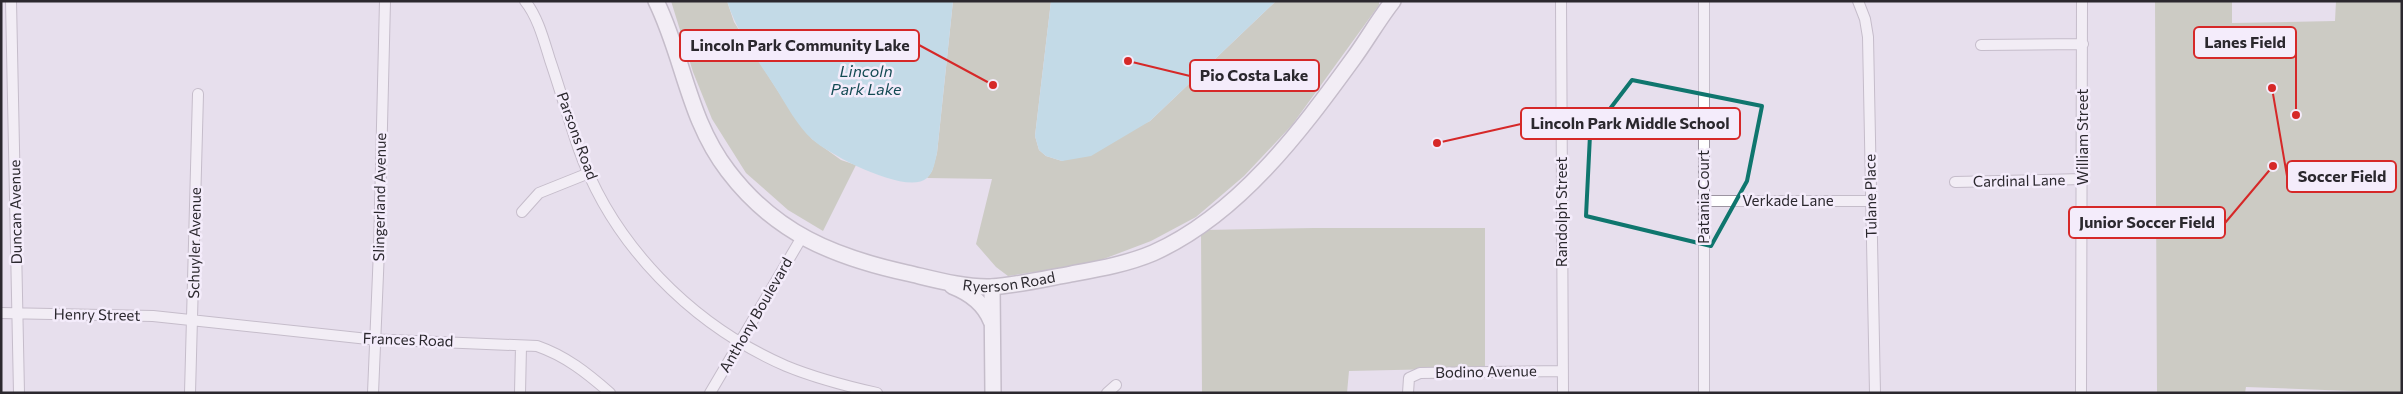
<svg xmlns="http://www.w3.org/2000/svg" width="2403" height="394" viewBox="0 0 2403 394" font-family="Commissioner,sans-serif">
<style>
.green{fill:#abb493}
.water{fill:#97d6e1}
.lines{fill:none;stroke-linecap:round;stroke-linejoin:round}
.street-casing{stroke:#9c94a1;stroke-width:12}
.secondary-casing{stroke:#9c94a1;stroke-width:18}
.street{stroke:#fff;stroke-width:10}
.secondary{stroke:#fff;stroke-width:15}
.marked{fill:none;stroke:#0f766e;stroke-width:4;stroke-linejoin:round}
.labels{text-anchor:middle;stroke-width:5;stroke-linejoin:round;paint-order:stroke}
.street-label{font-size:15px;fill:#2b282e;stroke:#f4ecfb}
.water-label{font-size:16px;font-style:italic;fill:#144b54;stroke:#f4ecfb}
.leader{fill:none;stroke:#d62828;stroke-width:2}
.callout-dot{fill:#d62828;stroke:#f4ecfb;stroke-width:2}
.callout{fill:#f4ecfb;stroke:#d62828;stroke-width:2}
.callout-label{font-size:16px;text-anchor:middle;font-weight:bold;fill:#2b282e}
</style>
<rect width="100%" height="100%" fill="#e7dfed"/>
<path class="green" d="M671 1H727L734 22 792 113 812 139 841 160 856 165 823 231 788 210 746 173 712 119 693 72Z
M953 1H1051L1035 136 1039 150 1046 156 1062 161 1150 121 1276 1H1379V5L1292 125 1244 176 1196 217 1151 241 1093 263 1008 276 996 267 976 244 992 179 927 178 932 171 937 153Z
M2155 1H2232V23L2335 21 2336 1H2402V393L2246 387 2245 393H2157Z
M1314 228H1485V368L1349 371 1347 393H1202L1201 233 1204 230Z"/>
<path class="water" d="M727 1H953L937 153C935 161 934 172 927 178 907 196 830 155 813 140 797 126 786 104 775 87 757 59 737 33 727 1Z
M1051 1H1276L1150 121 1091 156 1062 161 1046 156 1039 150 1035 136Z"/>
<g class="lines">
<defs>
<path id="street" d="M11 1 19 393
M525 1C538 17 544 41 550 60 560 89 568 118 578 147 612 245 692 325 786 366 815 378 846 386 877 393
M1561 1 1563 393
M1704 1V393
M1858 1 1865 19 1868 37 1875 393
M1981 45 2083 44
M1955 182 2083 179
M1704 201H1871
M522 212 539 193 589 173
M1 313 153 316 368 339 537 346C566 356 587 373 610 393
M190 393 198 94
M373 393 379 250 385 1
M520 393 521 346
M710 393 802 237
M1107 393 1116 385
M1408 393 1409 378 1420 373 1563 371
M2081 393 2082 1"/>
<g id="secondary">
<path id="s1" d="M656 1C684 58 688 119 728 171 775 233 834 257 907 273 933 279 964 288 991 287 1018 285 1044 279 1071 274 1098 269 1127 264 1153 253 1238 215 1300 132 1353 59 1367 40 1378 20 1393 1"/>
<path d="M952 286C970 293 984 303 991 321"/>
<path d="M992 287 993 393"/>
</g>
</defs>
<use href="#street" class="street-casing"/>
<use href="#secondary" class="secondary-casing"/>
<use href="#street" class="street"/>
<use href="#secondary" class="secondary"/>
</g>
<path d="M0 0H2403V394H0ZM1632 80 1762 106 1747 181 1711 246 1586 216 1590 135Z" fill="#e7dfed" fill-opacity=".55" fill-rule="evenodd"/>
<path class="marked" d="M1632 80 1762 106 1747 181 1711 246 1586 216 1590 135Z"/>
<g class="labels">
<g class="street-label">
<text transform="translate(577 136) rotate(70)" y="5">Parsons Road</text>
<text transform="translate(2083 137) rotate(-90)" y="5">William Street</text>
<text transform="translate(2019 181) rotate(-1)" y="5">Cardinal Lane</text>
<text transform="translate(1871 196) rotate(-91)" y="5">Tulane Place</text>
<text transform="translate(380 197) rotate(-89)" y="5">Slingerland Avenue</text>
<text transform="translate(1704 197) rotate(-90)" y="5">Patania Court</text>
<text x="1788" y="206">Verkade Lane</text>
<text transform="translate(16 212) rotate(-91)" y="5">Duncan Avenue</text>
<text transform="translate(1562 212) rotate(-90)" y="5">Randolph Street</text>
<text transform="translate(195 243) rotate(-89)" y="5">Schuyler Avenue</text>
<text dy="5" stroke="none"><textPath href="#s1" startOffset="500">Ryerson Road</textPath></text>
<text transform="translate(97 315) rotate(1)" y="5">Henry Street</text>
<text transform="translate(756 315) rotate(-60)" y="5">Anthony Boulevard</text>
<text transform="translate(408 340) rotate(2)" y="5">Frances Road</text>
<text transform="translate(1486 372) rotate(-1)" y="5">Bodino Avenue</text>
</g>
<g class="water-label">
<text x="866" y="77">Lincoln<tspan x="866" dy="18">Park Lake</tspan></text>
</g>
</g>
<path class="leader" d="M2296 115L2296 42M993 85L919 45M1128 61L1190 76M1437 143L1521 124M2272 88L2287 176M2273 166L2225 223"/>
<g class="callout-dot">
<circle cx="2296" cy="115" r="5"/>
<circle cx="993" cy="85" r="5"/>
<circle cx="1128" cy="61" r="5"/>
<circle cx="1437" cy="143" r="5"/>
<circle cx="2272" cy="88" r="5"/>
<circle cx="2273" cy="166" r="5"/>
</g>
<g class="callout">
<rect x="2194" y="27" width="102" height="31" rx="5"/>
<rect x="680" y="30" width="239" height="31" rx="5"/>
<rect x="1190" y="60" width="129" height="31" rx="5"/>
<rect x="1521" y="108" width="219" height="31" rx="5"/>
<rect x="2287" y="161" width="109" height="31" rx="5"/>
<rect x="2069" y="207" width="156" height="31" rx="5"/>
</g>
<g class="callout-label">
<text x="2245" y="48">Lanes Field</text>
<text x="800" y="51">Lincoln Park Community Lake</text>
<text x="1254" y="81">Pio Costa Lake</text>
<text x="1630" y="129">Lincoln Park Middle School</text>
<text x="2342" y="182">Soccer Field</text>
<text x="2147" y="228">Junior Soccer Field</text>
</g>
<rect width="2403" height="394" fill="none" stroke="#2b282e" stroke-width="5"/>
</svg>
